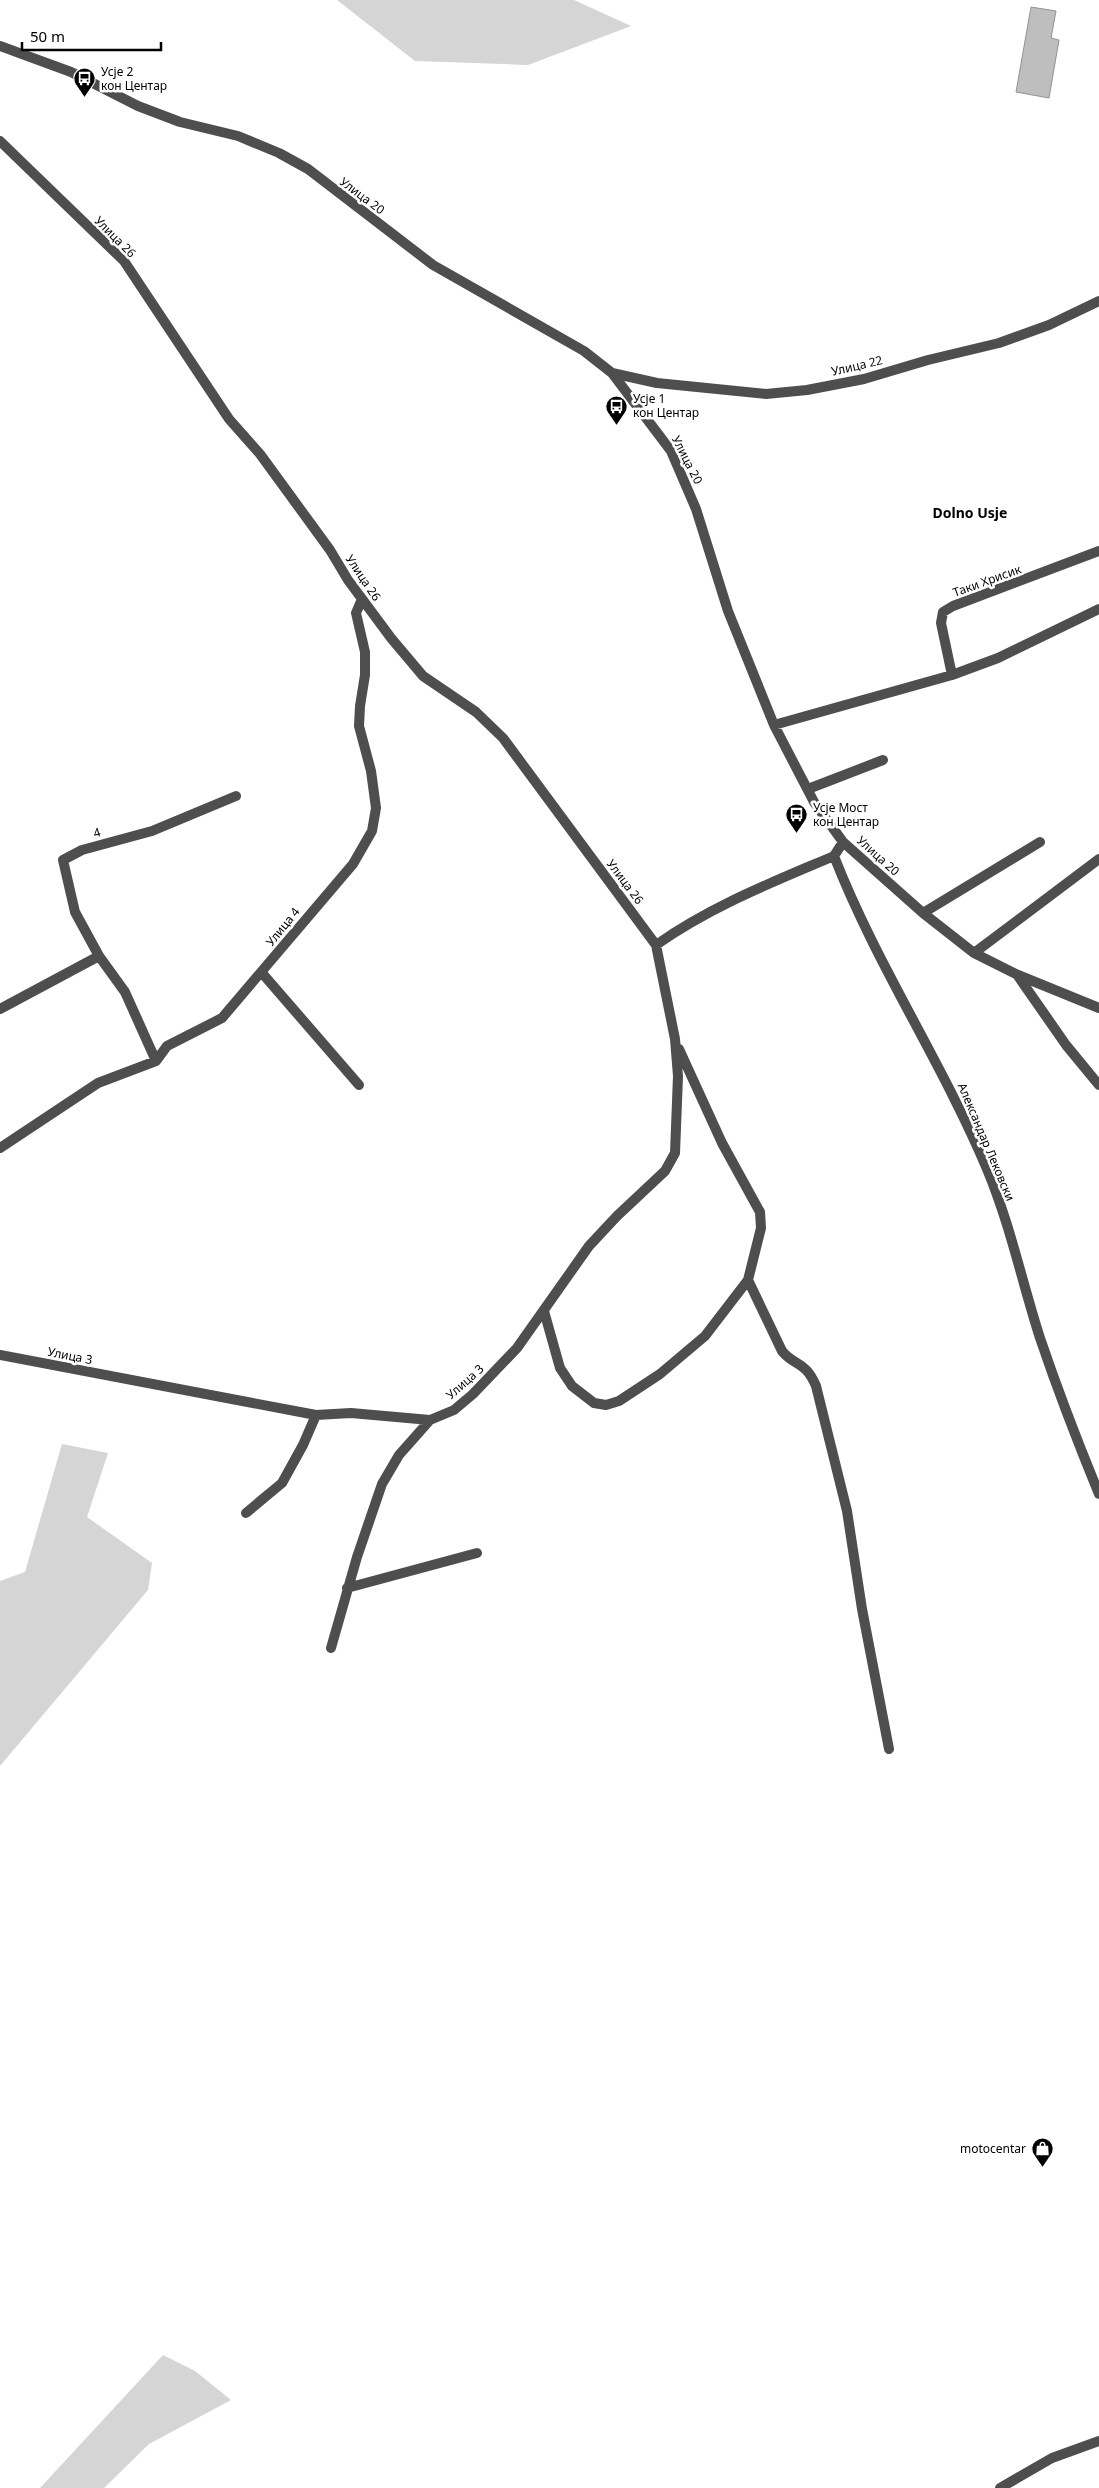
<svg xmlns="http://www.w3.org/2000/svg" width="1099" height="2488" viewBox="0 0 1099 2488" font-family="'Noto Sans',sans-serif">
<style>
.green{fill:#d5d5d5}
.building{fill:#bebebe;stroke:#929292}
.lines{fill:none;stroke-linecap:round;stroke-linejoin:round}
.minor{stroke:#4e4e4e;stroke-width:10}
.labels{text-anchor:middle;stroke-width:5;stroke-linejoin:round;paint-order:stroke}
.poi-label{font-size:12px;fill:#000;stroke:#fff;text-anchor:start}
.street-label{font-size:12px;fill:#000;stroke:#fff}
.neighbourhood-label{font-size:14px;font-weight:bold;fill:#000;stroke:#fff}
</style>
<rect width="100%" height="100%" fill="#fff"/>
<path class="green" d="M337 0H574L631 26 528 65 415 61Z
M62 1444 108 1453 87 1517 152 1563 148 1590 0 1766V1581L25 1572Z
M163 2355 195 2371 231 2400 149 2444 104 2488H40Z"/>
<path class="building" d="M1031 7 1056 11 1051 38 1059 40 1049 98 1016 92Z"/>
<g class="lines">
<path class="minor" d="M0 46 71 72 138 106 180 122 238 136 279 153 308 169 433 265 584 351 612 373 671 451 696 509 728 611 774 725 814 802 843 842 923 913 974 953 1018 975 1099 1008
M0 141 124 261 229 419 260 454 330 550 348 580 391 638 423 676 476 712 503 738 656 945 675 1039 678 1076 675 1153 665 1171 617 1216 589 1246 517 1348 473 1394 454 1410 430 1420 351 1413 316 1415 0 1355
M612 373 657 383 766 394 807 390 864 379 928 360 999 343 1049 325 1099 301
M952 675 941 623 943 612 953 606 1099 551
M774 725 952 675 998 658 1099 609
M808 789 883 760
M843 842 834 856C876 964 942 1062 987 1169 1010 1224 1022 1282 1040 1338 1058 1391 1078 1443 1099 1494
M923 913 1040 842
M656 945C711 906 773 882 834 856
M974 953 1099 859
M262 973 359 1085
M1018 976 1066 1045 1099 1085
M0 1009 99 956
M156 1061 125 992 99 956 75 912 63 860 82 850 152 831 236 796
M0 1148 98 1083 156 1061 167 1046 222 1018 353 864 372 831 376 808 371 771 359 726 360 706 365 675V652L356 613 362 599
M748 1280 782 1351C795 1367 805 1360 816 1386L847 1511 862 1609 889 1749
M544 1311 560 1368 572 1386 594 1403 606 1405 619 1401 660 1374 705 1336 748 1280 761 1228 760 1212 722 1143 679 1049
M246 1513 282 1483 303 1445 316 1415
M347 1588 477 1553
M331 1648 357 1557 382 1484 399 1455 430 1420
M1000 2488 1052 2458 1099 2441"/>
</g>
<defs>
<symbol id="bus-pin" viewBox="-11 -11 22 30"><path d="M0 17L-7.5 6A9.5 9.5 0 1 1 7.5 6Z" fill="#000" stroke="#fff"/><path d="M-5-6H5V4H4V6H2V4H-2V6H-4V4H-5ZM-3.5-4V0h7V-4ZM-3.5 1.2v1.5H-2V1.2ZM2 1.2v1.5H3.5V1.2Z" fill="#fff"/></symbol>
<symbol id="shop-pin" viewBox="-11 -11 22 30"><path d="M0 17L-7.5 6A9.5 9.5 0 1 1 7.5 6Z" fill="#000" stroke="#fff"/><path d="M-5-2.5h2.3a2.7 3.5 0 0 1 5.4 0H5L5.5 6h-11ZM-1.5-2.5h3a1.5 2.3 0 0 0-3 0Z" fill="#fff"/></symbol>
</defs>
<g fill-rule="evenodd">
<use href="#bus-pin" x="72" y="66" width="25" height="34"/>
<use href="#bus-pin" x="604" y="394" width="25" height="34"/>
<use href="#bus-pin" x="784" y="802" width="25" height="34"/>
<use href="#shop-pin" x="1030" y="2136" width="25" height="34"/>
</g>
<g class="labels">
<g class="poi-label">
<text x="101" y="76">Усје 2<tspan x="101" dy="14">кон Центар</tspan></text>
<text x="633" y="403">Усје 1<tspan x="633" dy="14">кон Центар</tspan></text>
<text x="813" y="812">Усје Мост<tspan x="813" dy="14">кон Центар</tspan></text>
<text x="1026" y="2153" text-anchor="end">motocentar</text>
</g>
<g class="street-label">
<text transform="translate(362 196) rotate(37)" y="4">Улица 20</text>
<text transform="translate(115 237) rotate(45)" y="4">Улица 26</text>
<text transform="translate(857 366) rotate(-13)" y="4">Улица 22</text>
<text transform="translate(687 460) rotate(63)" y="4">Улица 20</text>
<text transform="translate(363 578) rotate(56)" y="4">Улица 26</text>
<text transform="translate(987 581) rotate(-20)" y="4">Таки Хрисик</text>
<text transform="translate(97 833) rotate(-16)" y="4">4</text>
<text transform="translate(878 856) rotate(42)" y="4">Улица 20</text>
<text transform="translate(625 882) rotate(53)" y="4">Улица 26</text>
<text transform="translate(283 927) rotate(-51)" y="4">Улица 4</text>
<text transform="translate(986 1142) rotate(67)" y="4">Александар Лековски</text>
<text transform="translate(70 1356) rotate(11)" y="4">Улица 3</text>
<text transform="translate(465 1382) rotate(-42)" y="4">Улица 3</text>
</g>
<g class="neighbourhood-label">
<text x="970" y="518">Dolno Usje</text>
</g>
</g>
<path d="M22 42v8h139v-8" fill="none" stroke="#000000" stroke-width="2.5"/>
<text x="30" y="42" font-size="15" fill="#000000" stroke="#ffffff" stroke-width="4" paint-order="stroke">50 m</text>
</svg>
